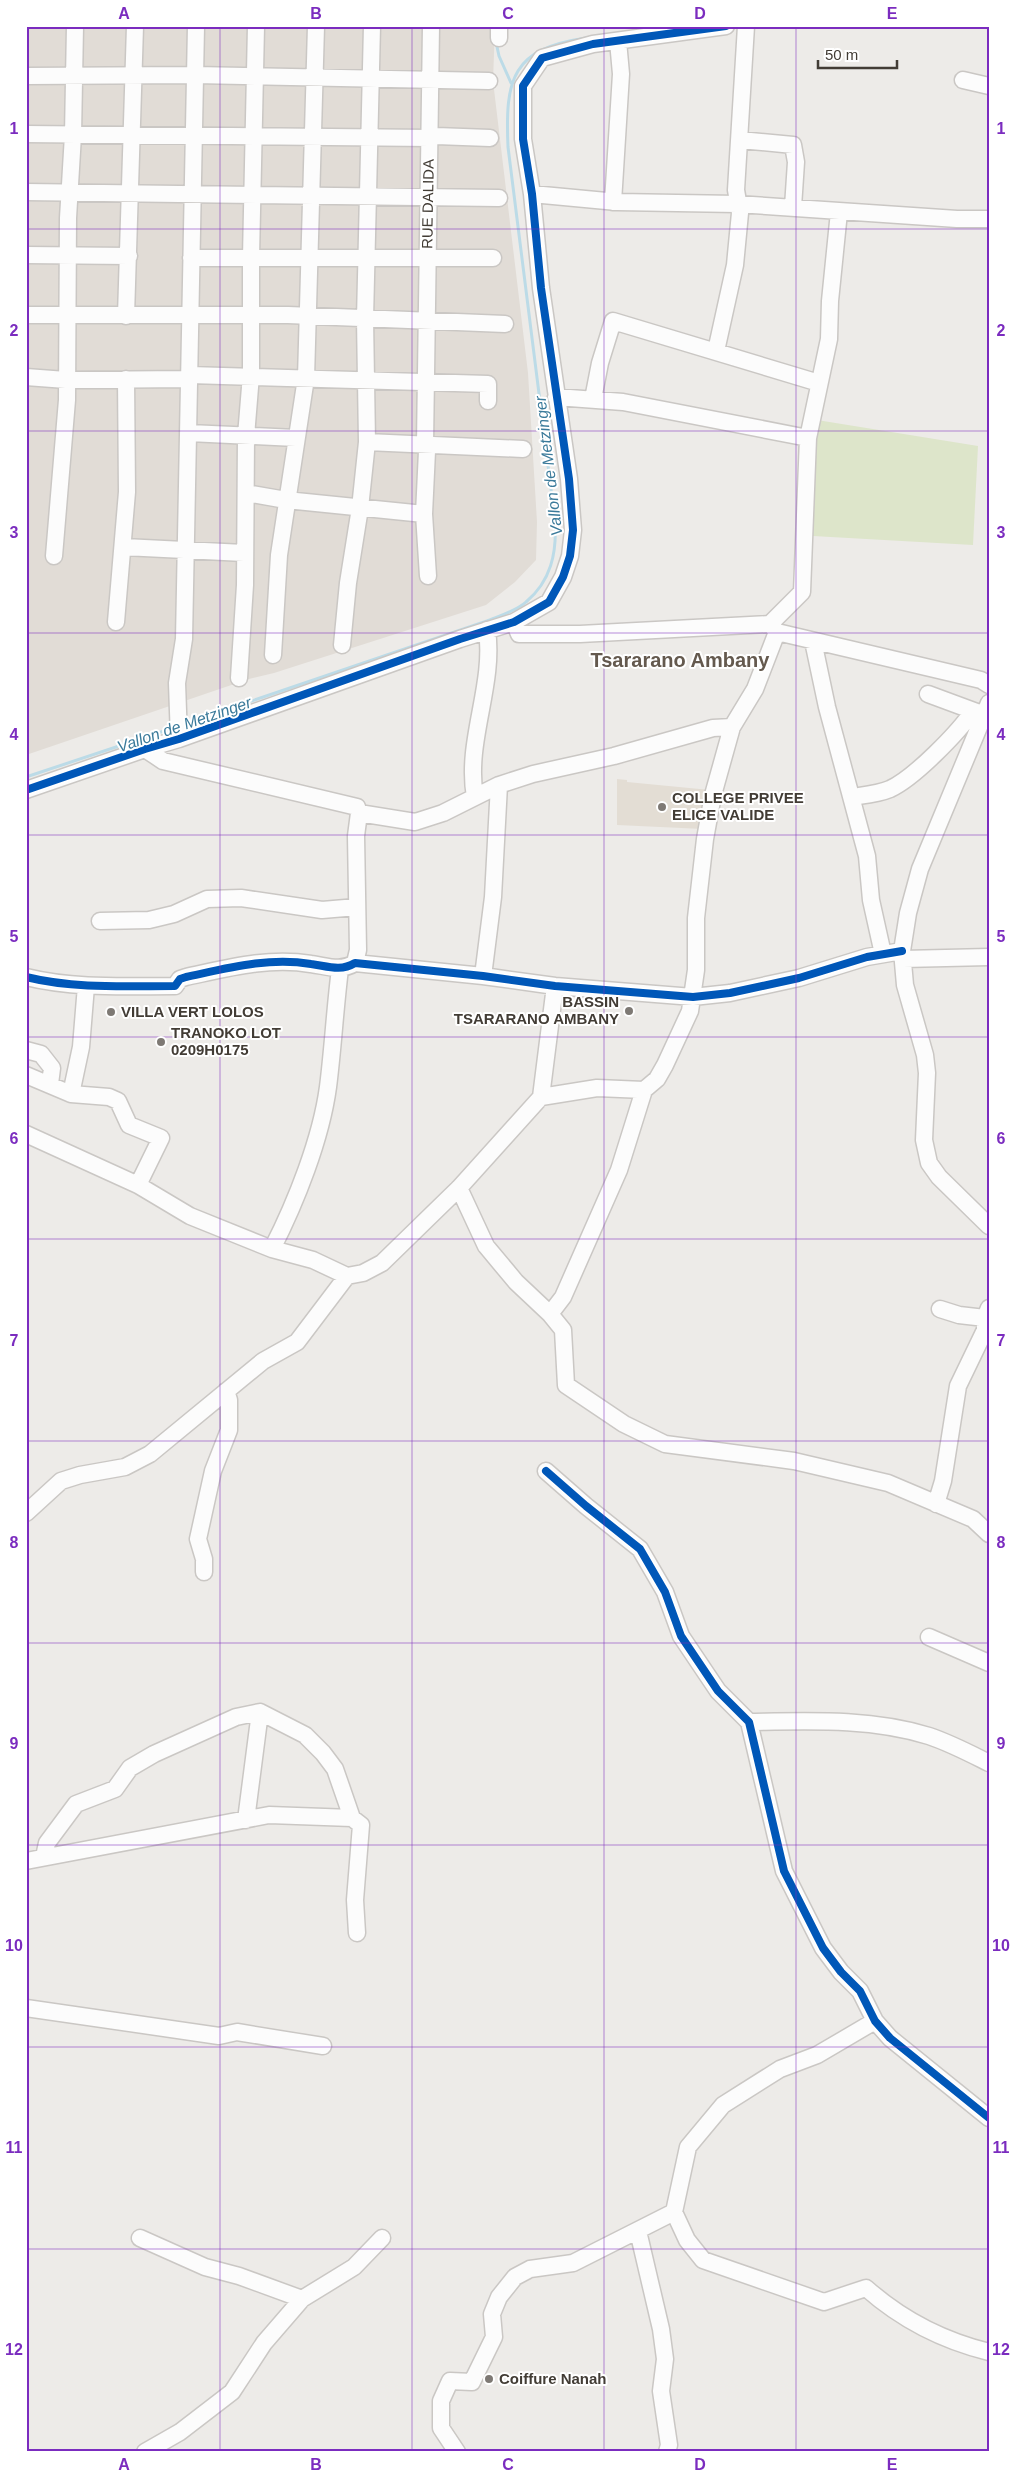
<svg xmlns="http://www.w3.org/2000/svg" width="1015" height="2478" viewBox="0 0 1015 2478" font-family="Arial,sans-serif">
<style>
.residential{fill:#e1dcd6}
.education{fill:#e3ddd4}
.green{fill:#dde5ca}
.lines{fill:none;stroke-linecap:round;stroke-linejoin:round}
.stream{stroke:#bcdbe7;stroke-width:3}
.minor-casing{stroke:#cac7c4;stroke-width:19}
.minor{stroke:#fcfcfc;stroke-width:16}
.cycleway-casing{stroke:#fff;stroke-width:11}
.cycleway{stroke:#0057b8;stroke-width:8}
.grid{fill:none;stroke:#7b2cbf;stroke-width:1;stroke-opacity:0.55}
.poi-dot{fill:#7e7974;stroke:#fff;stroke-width:2}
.labels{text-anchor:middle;stroke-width:4;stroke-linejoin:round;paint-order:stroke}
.street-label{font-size:15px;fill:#423c35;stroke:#fff}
.poi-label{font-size:15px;font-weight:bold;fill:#423c35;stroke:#fff;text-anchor:start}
.water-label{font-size:16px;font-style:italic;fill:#3a7a9a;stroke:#fff}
.district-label{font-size:20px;font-weight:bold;fill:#64594e;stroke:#fff}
.neatline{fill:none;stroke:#7b2cbf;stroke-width:2}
.grid-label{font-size:16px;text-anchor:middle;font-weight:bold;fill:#7b2cbf}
</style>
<rect width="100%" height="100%" fill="#edebe8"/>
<path class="residential" d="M26 26H495L493 81 528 373 537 522 536 560 515 582 486 605 274 673 249 679 26 755Z"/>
<path class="education" d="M617 779 627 780V782L710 790 703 829 617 825Z"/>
<path class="green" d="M817 420 978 446 973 545 813 536Z"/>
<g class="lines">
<path class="stream" d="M496 42 499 56 511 83
M184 724 487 621C499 616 516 611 526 602 551 581 557 553 555 521L508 147C505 78 512 49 586 38
M26 777 173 728"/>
<defs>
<path id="minor" d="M499 26V38
M26 76 195 75 489 81
M963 80 989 86
M26 134 430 138 436 136 490 138
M740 140 793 145 796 162 793 207
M26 192 499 198
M532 194 617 202 737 204 957 219H989
M613 202 621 74 618 41
M839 212 830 301 829 339 808 438 802 592 770 624 777 632 981 680 989 685
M26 255 129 256
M191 258H493
M26 315H288L505 324
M126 316 135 26
M716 351 735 265 740 213 736 190 746 26
M190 375 488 384V401
M26 377 66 380 190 379
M556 397 623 402 808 438
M593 399 600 363 613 321 819 383
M189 433 296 438
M367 442 523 449
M246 493 286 500 424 514
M124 547 244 553
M54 556 67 400 68 218 73 135 75 26
M428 576 424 514 427 451 425 444 431 26
M116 622 127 492 126 379
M514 622 519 634H580L770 624
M813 641 827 707 867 856 871 900 883 954
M342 645 348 583 360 508 367 442 365 319 372 26
M273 655 279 555 306 378 316 26
M239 678 245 585 246 436 251 375V257L256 26
M928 694 982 714
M989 703 920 869 908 913 902 951 905 985 925 1055 927 1073 924 1140 929 1163 939 1177 989 1226
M179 739 177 683 184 639 196 26
M145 749 163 761 357 807 359 813 415 822 443 813 499 785 533 774 614 756 713 728 732 727 755 689 777 632
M26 790 145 749 179 739 460 639 514 622 549 602 563 577 570 556 573 530 569 479 541 288 532 194 523 139V86L542 58 593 44 726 26
M475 797C465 741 495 686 487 630
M852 797C865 795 878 794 890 789 914 778 958 733 973 711
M100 921 149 920 174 914 207 899 241 898 322 910 357 907
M903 959 989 957
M355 963 358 950 356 836 359 813
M483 976 493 897 499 785
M26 977C75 989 125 986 175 986L180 979 186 977C228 968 268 957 311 964 327 966 340 972 355 963L483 976 555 986 693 997 730 993 799 978 867 957 902 951
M26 1050 41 1054 52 1068 50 1084
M26 1075 71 1094 109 1097 118 1101 129 1125 161 1138 138 1185
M71 1094 81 1047 86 986
M541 1097 597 1088 644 1090
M26 1134 138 1185 190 1216 272 1249 313 1260 347 1276 363 1273 382 1263 459 1188 541 1097 555 986
M459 1188 486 1246 516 1282 550 1314 563 1330 566 1385 624 1424 665 1444 794 1461 888 1483 973 1519 989 1534
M272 1249C296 1202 321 1139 328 1087 333 1048 335 1008 340 969
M940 1309 959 1315 985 1318
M550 1314 563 1297 619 1170 644 1090 657 1079 665 1065 690 1011 696 970V918L705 839 713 795 732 727
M546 1471 586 1506 640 1549 665 1592 681 1636 718 1691 749 1722 784 1871 823 1948 841 1972 860 1991 875 2021 890 2038 989 2118
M936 1504 943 1481 958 1386 985 1330V1318L989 1308
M26 1513 61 1481 80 1475 125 1467 150 1454 263 1361 297 1342 347 1276
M204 1572V1559L198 1539 213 1471 229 1430V1400L226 1391
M929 1637 989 1663
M749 1722C809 1721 871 1718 929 1736 950 1743 969 1753 989 1763
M246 1820 260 1712
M44 1857 47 1843 76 1804 115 1789 130 1768 154 1754 236 1717 260 1712 305 1735 323 1753 335 1769 352 1818 361 1825 355 1900 357 1933
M26 1861 269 1815 352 1818
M26 2008 219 2036 237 2032 323 2046
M674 2212 687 2240 703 2260 824 2302 866 2288C901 2319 944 2341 989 2352
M638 2231 661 2329 665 2359 661 2391 669 2445 667 2452
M140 2238 205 2267 239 2276 302 2299
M145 2452 180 2432 232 2392 264 2343 302 2299 354 2267 382 2238
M457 2452 441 2428V2401L450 2381 472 2382 494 2337 492 2314 499 2297 515 2277 530 2269 573 2263 674 2212 688 2147 723 2105 780 2069 817 2055 875 2021"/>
</defs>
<use href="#minor" class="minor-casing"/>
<use href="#minor" class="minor"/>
<defs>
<path id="cycleway" d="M26 790 145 749 179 739 460 639 514 622 549 602 563 577 570 556 573 530 569 479 541 288 532 194 523 139V86L542 58 593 44 726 26
M26 977C75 989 125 986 175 986L180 979 186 977C228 968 268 957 311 964 327 966 340 972 355 963L483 976 555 986 693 997 730 993 799 978 867 957 902 951
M546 1471 586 1506 640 1549 665 1592 681 1636 718 1691 749 1722 784 1871 823 1948 841 1972 860 1991 875 2021 890 2038 989 2118"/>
</defs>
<use href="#cycleway" class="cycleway-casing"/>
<use href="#cycleway" class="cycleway"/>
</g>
<path class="grid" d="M220 26V2452M412 26V2452M604 26V2452M796 26V2452M26 229H989M26 431H989M26 633H989M26 835H989M26 1037H989M26 1239H989M26 1441H989M26 1643H989M26 1845H989M26 2047H989M26 2249H989"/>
<g class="poi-dot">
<circle cx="662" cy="807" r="5"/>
<circle cx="629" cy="1011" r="5"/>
<circle cx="111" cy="1012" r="5"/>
<circle cx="161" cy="1042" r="5"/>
<circle cx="489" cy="2379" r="5"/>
</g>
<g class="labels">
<g class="street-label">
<text transform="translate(428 204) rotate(-89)" y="5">RUE DALIDA</text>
</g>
<g class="poi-label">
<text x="672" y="803">COLLEGE PRIVEE<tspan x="672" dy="17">ELICE VALIDE</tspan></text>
<text x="619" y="1007" text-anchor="end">BASSIN<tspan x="619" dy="17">TSARARANO AMBANY</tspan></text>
<text x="121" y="1017">VILLA VERT LOLOS</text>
<text x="171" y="1038">TRANOKO LOT<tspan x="171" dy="17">0209H0175</tspan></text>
<text x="499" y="2384">Coiffure Nanah</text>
</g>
<g class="water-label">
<text transform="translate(548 466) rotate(-97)" y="6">Vallon de Metzinger</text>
<text transform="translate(184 724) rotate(-19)" y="6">Vallon de Metzinger</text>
</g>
<g class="district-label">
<text x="680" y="667">Tsararano Ambany</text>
</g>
</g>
<rect width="1015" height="2478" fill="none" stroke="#ffffff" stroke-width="55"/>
<path d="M818 60v8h79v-8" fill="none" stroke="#423c35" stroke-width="2.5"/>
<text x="825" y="60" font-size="15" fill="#423c35" stroke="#ffffff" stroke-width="4" paint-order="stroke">50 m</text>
<rect x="28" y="28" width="960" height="2422" class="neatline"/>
<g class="grid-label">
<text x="124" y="19">A</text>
<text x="316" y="19">B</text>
<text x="508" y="19">C</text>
<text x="700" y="19">D</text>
<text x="892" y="19">E</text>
<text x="14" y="134">1</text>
<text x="1001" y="134">1</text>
<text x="14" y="336">2</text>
<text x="1001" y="336">2</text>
<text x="14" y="538">3</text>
<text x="1001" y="538">3</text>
<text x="14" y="740">4</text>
<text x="1001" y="740">4</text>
<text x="14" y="942">5</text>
<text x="1001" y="942">5</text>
<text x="14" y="1144">6</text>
<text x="1001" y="1144">6</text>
<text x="14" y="1346">7</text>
<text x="1001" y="1346">7</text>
<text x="14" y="1548">8</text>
<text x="1001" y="1548">8</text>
<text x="14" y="1749">9</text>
<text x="1001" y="1749">9</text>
<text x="14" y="1951">10</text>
<text x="1001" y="1951">10</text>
<text x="14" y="2153">11</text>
<text x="1001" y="2153">11</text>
<text x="14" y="2355">12</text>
<text x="1001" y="2355">12</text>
<text x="124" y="2470">A</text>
<text x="316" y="2470">B</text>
<text x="508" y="2470">C</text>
<text x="700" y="2470">D</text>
<text x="892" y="2470">E</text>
</g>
</svg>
